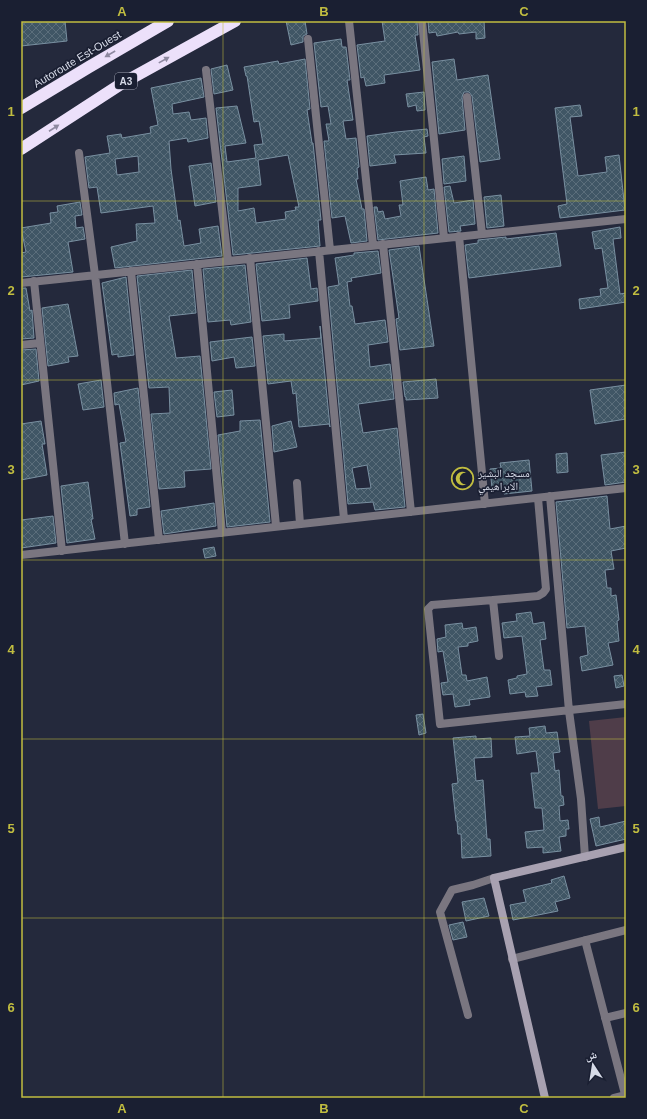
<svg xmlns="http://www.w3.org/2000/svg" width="647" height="1119" viewBox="0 0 647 1119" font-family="Helvetica,'Noto Naskh Arabic',sans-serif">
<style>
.garden{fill:#4f3d49}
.building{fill:url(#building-cross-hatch);stroke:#7990a1;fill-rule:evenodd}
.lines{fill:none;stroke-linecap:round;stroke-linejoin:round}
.street{stroke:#7a7680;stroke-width:8}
.secondary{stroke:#a8a1b1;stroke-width:8}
.highway{stroke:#ece0fa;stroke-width:12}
.oneway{fill:#8e89a0}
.grid{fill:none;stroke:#c1bd40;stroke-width:1;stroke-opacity:0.55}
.labels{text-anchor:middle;stroke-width:3.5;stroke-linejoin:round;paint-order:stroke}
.shield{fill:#1a1f32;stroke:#9ea2b1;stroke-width:1}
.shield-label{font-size:10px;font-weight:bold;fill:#d6dae7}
.street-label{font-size:11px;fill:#d6dae7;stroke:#1a1f32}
.poi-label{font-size:11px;fill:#d6dae7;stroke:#1a1f32;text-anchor:start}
.neatline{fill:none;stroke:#c1bd40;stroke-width:1.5}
.grid-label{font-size:13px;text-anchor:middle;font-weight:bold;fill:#c1bd40}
</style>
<defs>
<pattern id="building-cross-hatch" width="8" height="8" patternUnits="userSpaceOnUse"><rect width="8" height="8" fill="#405665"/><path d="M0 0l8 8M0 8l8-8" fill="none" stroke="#5b6e7b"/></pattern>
</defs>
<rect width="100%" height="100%" fill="#24293c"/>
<path class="garden" d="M626 717V806L598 809 589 721Z"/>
<path class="building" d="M21 21H65L67 41 21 46Z
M286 21H305L307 34 303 36V42L291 45Z
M382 21H417L418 35H415L420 70 384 75 385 83 366 86 364 77 361 78 357 45 385 41Z
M428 21H484L485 38 476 39V32L459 34 458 32 437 36 436 32 429 33Z
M341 39 342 47H346L350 80H347L353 120 343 121 346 139 356 138 359 167 357 168 358 179H356L362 209H364L367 241 351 243 345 216 332 218 324 141H329L326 124H331L328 106 321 107 314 43Z
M305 59 310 109 307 110 312 143H313L321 220H318L320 246 233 255 216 108 237 106 246 143 225 146 227 162 256 158 254 145 263 144 259 121 254 122 247 76H246L244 67 278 61 279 64ZM288 155 299 207H295L296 210 285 212 286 219 256 223 254 208 238 211V188L261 185 258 160Z
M454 59 457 80 488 75 500 159 480 162 472 96 469 92H464L462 97 465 130 439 134 432 62Z
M227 65 233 90 214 94 211 69Z
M201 78 204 97 172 104 173 114 189 112 191 120 206 118 208 138 188 142 187 138 169 141 171 169 178 221 180 220 184 246 201 243 199 229 218 226 222 256 115 268 111 247 137 241 136 224 155 223 153 206 101 213 97 187 89 188 85 157 110 153 107 136 121 134 122 138 151 133 150 127 158 125 151 88ZM138 156 139 172 117 175 115 159Z
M424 92 425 110 417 111 416 105 408 107 406 94Z
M580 105 582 116 570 117 578 176 607 172 605 157 619 155 625 210 560 218 558 206 567 204 555 108Z
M427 129 428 136 424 137 426 153 394 155 396 163 370 166 367 136 396 132Z
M464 156 466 181 444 184 442 159Z
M211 163 216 202 195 206 189 166Z
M426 177 428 190 434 189 438 233 378 240 374 207H377L378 212 383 211 385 219 401 216 399 205H403L400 181Z
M450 186 454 203 473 200 475 224 460 226 461 231 449 232 444 187Z
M501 195 504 226 487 228 484 197Z
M80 202 82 215 75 216 76 228 83 227 85 239 68 242 73 272 21 277V253L26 252 21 228 51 223 50 213 58 212 57 206Z
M620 227 621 238 613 239 620 294 626 293V302L580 309 579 299 601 296 600 289 608 288 602 248 595 249 592 232Z
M556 233 561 266 469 278 465 245 478 243V240L506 237V239Z
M419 246 434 346 400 350 396 319 399 318 389 250Z
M378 251 381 273 351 278 352 281 347 282 350 306H352L355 324 385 320 388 342 368 345 370 367 390 364 394 399 358 404 363 433 397 428 405 507 375 510 373 502 348 504 328 287 339 285 335 258 354 255V253ZM367 465 371 488 356 489 352 468Z
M307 258 311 289 317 288 318 301 289 305 290 318 262 321 256 264Z
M245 265 251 322 231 325 230 320 208 322 203 269Z
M192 270 196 313 169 316 176 358 200 356 211 469 184 471 185 487 159 489 151 414 170 413 169 387 149 388 137 276Z
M126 277 134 355 118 357V354L112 355 102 283Z
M21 288H26L30 311 32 310 34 338 21 339Z
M68 304 78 356 68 357 69 362 48 366 42 308Z
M320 326 330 427 329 424 299 427 296 393 293 394 291 381 268 384 263 336 284 334V341L321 338Z
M252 337 255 366 236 368 234 357 212 361 210 342Z
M36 349 39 381 21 385V350Z
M436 379 438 398 406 400V397H405L403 382Z
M101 380 104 407 83 410 78 384Z
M626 385V419L595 424 590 390Z
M138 388 150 507 137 509V515L130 516 120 443 126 442 119 404 115 405 114 393Z
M232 390 234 415 217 417 214 392Z
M260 420 270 522 227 527 218 435 240 431V421Z
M41 421 45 444H42L47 475 21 480V424Z
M291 421 297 447 274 452 272 426Z
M626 452V482L605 485 601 455Z
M567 453 568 472 557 473 556 454Z
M529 460 532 491 504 494V487L492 488 490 469 501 468 500 463Z
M88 482 93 519H91L95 539 67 543 61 486Z
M607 496 610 529 626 526V548L611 551 614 569 605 570 607 588H611V596L616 595 619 620 617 621 619 641 608 643 613 665 582 671 580 657 588 655 585 626 567 628 556 502Z
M214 503 216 526 164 534 161 511Z
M53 516 56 543 21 548V520Z
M214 547 216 556 205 558 203 549Z
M531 612 533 624 544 622 546 639 540 640 544 670H550L552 685 536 687 538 696 526 697 525 692 510 694 508 680 517 678V676L527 674 522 636 504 638 502 623 517 621 516 614Z
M462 623 463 629 476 627 478 641 468 643V646L458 647 462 675H466L467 681 487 677 490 697 469 700 470 705 455 707 453 694 443 695 441 683 448 682 443 651 438 652 437 639 446 637 445 625Z
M622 675 624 686 616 688 614 676Z
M423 714 426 733 419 735 416 715Z
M545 726 546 733 557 732 560 752 553 753 555 771 559 770 561 796H563L564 805 559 806 560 821 568 820 569 829H566V836L559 837 561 851 543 853V847L527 848 525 832 544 830 542 808H535L531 773H539L536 751 517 754 515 737 530 736 529 728Z
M476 736V739L491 738 492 757 474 758 476 781 483 780 487 839H490L491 856 462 858 461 834H458L457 821H456L452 784 458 783 453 738Z
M599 817 600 827 626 821V839L596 846 590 819Z
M564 876 570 898 555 902 558 911 513 920 510 905 526 902 523 890 552 883 551 880Z
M484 898 489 916 466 921 462 902Z
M463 922 467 937 453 940 449 925Z"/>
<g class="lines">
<path class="street" d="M349 21 373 245
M422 21 444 238
M308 39 330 250
M206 70 228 261
M467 97 482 234
M79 153 95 275 125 544
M459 236 485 504
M383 244 411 512
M319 251 344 519
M250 258 276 526
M197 264 222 533
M131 271 159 540
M34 281 62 551
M21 283 626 219
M21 345 40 343
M297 483 300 524
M550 496 569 711 581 799 585 857
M21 555 626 488
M493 600 432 605 428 609 440 724 626 704
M499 656 493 600 538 596 543 593 546 589 538 498
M585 940 626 1098
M512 959 626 930
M468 1015 440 912 452 890 473 885 494 878
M605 1018 626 1013
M614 1098 626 1095"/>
<path class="secondary" d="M545 1098 494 878 626 847"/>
<path class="highway" d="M21 108 89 67 168 21
M21 149 121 84 235 21"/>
</g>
<defs><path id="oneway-solid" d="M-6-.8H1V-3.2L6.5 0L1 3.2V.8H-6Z"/></defs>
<g class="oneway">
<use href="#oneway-solid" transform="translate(110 54) rotate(150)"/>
<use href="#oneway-solid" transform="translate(164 60) rotate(-29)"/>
<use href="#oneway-solid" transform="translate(54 128) rotate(-33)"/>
</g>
<path class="grid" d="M223 21V1098M424 21V1098M21 201H626M21 380H626M21 560H626M21 739H626M21 918H626"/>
<defs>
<symbol id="mosque-ring" viewBox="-11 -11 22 22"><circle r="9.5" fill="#1a1f32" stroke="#c1bd40" stroke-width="1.5"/><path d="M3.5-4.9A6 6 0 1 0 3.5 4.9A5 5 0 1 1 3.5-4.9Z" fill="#c1bd40"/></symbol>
</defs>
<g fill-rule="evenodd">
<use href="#mosque-ring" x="450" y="466" width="25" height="25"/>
</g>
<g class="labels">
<rect class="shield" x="115" y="73" width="22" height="16" rx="3"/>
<g class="shield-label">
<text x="126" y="85">A3</text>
</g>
<g class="street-label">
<text transform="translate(77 59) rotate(-31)" y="4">Autoroute Est-Ouest</text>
</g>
<g class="poi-label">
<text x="478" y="477">مسجد البشير<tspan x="478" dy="13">الابراهيمي</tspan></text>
</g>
</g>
<rect width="647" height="1119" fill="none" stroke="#1a1f32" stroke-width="44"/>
<g transform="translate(593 1065) rotate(348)" stroke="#1a1f32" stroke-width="3" paint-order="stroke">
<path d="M0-3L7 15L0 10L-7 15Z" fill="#d6dae7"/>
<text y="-6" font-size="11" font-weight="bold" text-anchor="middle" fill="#d6dae7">ش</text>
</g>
<rect x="22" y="22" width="603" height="1075" class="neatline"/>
<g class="grid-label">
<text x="122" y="16">A</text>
<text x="324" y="16">B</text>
<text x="524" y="16">C</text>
<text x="11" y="116">1</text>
<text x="636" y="116">1</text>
<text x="11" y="295">2</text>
<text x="636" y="295">2</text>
<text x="11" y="474">3</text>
<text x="636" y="474">3</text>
<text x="11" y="654">4</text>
<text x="636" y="654">4</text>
<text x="11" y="833">5</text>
<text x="636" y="833">5</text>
<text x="11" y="1012">6</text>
<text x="636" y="1012">6</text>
<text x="122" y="1113">A</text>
<text x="324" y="1113">B</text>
<text x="524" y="1113">C</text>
</g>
</svg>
